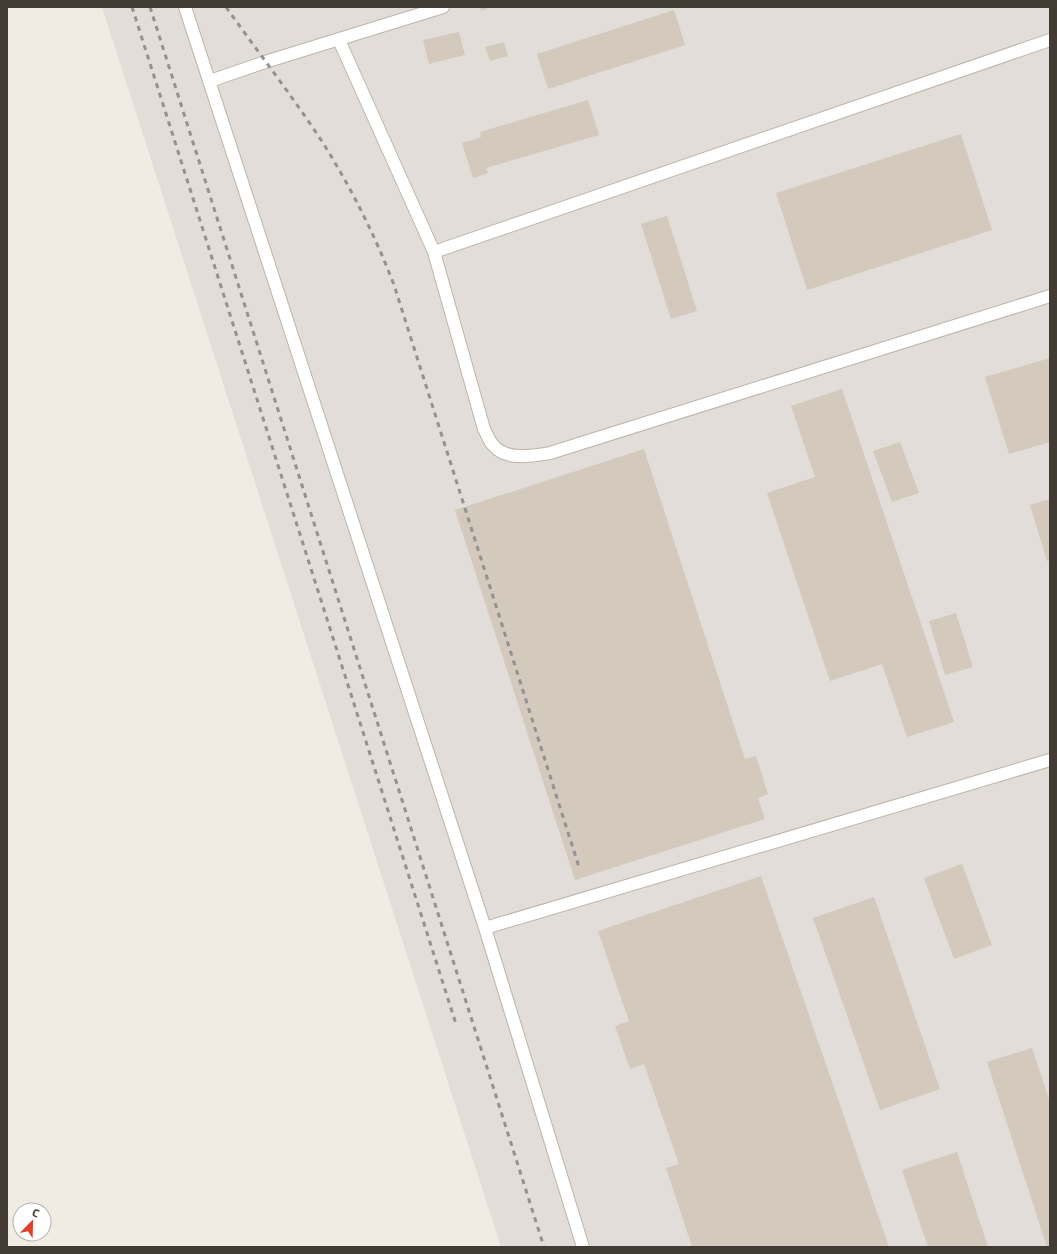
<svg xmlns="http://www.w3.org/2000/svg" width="1057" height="1254" viewBox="0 0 1057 1254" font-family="'Exo 2',sans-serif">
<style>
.industrial{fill:#e2ddd8}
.building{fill:#d3c9bd}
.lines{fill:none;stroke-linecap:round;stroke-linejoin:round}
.lane-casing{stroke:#bdb5aa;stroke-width:14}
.lane{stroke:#fff;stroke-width:12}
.rail{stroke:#929292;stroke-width:3;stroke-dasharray:5 5;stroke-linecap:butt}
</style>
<rect width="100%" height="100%" fill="#f0ebe3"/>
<path class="industrial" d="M102 7H1050V1247H501Z"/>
<path class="building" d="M480 7H491L481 11Z
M674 10 685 45 548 89 537 54Z
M459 32 465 55 429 64 423 40Z
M504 42 508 56 490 61 485 47Z
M588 100 599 135 486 168 488 173 473 178 462 143 481 137 480 132Z
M961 134 992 230 807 290 776 193Z
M667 216 697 311 671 319 641 224Z
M1050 358V442L1009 454 985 377Z
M842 389 954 722 907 737 882 664 830 681 767 493 815 477 791 406Z
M900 442 919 493 892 502 873 451Z
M644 449 745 759 756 756 768 794 758 798 765 819 575 880 455 510Z
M1050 499V560L1047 561 1030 505Z
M956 613 973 667 945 675 929 621Z
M962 864 992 945 954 959 924 878Z
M761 876 889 1247H692L666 1168 679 1164 644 1064 630 1069 615 1026 629 1021 598 931Z
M874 897 940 1089 880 1110 813 918Z
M1032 1048 1050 1102V1247H1047L987 1062Z
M957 1152 988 1247H928L902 1170Z"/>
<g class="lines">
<defs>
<path id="lane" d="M185 7 485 928 583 1247
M339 40 434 252 484 429C487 434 489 441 493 445 506 461 532 456 550 453L1050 296
M210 81 265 62 443 7
M434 252 1050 40
M485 928 1050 760"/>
</defs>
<use href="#lane" class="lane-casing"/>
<use href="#lane" class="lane"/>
<path class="rail" d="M132 7 456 1024
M150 7 544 1247
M226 7C258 52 293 97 323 143 351 188 375 235 394 285L579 867"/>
</g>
<rect width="1057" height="1254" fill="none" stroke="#413b34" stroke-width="16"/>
<g transform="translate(32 1222) rotate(23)"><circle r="19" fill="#ffffff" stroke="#b3b1ae"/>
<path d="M0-3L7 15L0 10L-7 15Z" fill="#e33d27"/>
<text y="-6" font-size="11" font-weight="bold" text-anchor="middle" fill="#413b34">С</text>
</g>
</svg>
